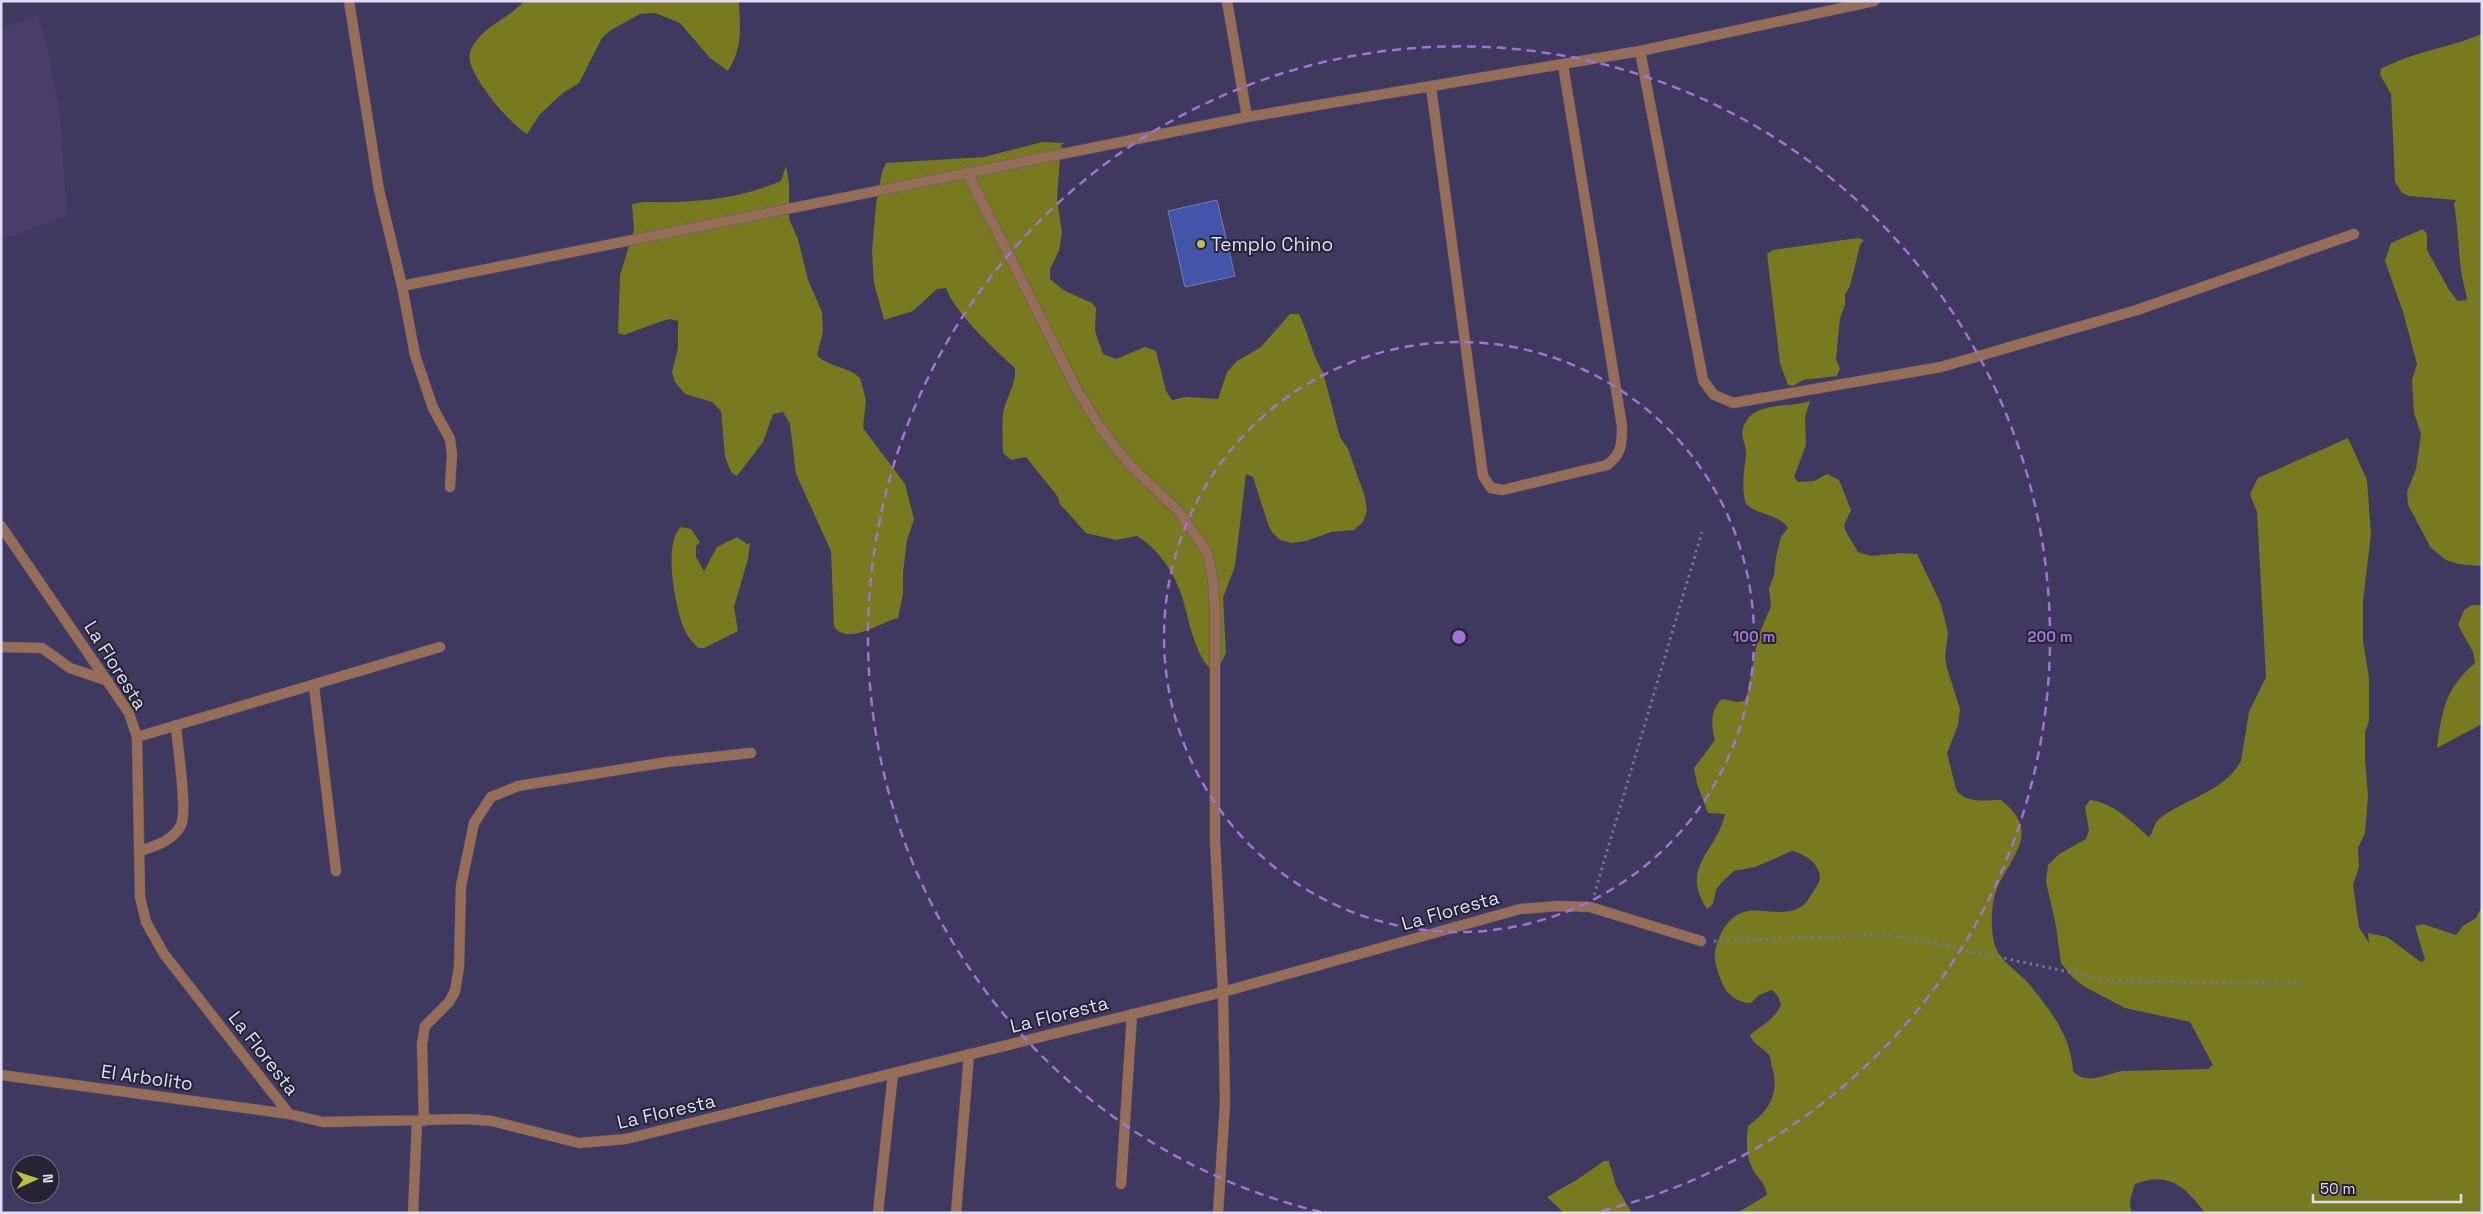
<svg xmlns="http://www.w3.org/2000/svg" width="2483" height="1214" viewBox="0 0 2483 1214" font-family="'Space Grotesk',sans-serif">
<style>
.built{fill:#473e6c}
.forest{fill:#777a1f}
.building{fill:#4355ab;stroke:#7480ab}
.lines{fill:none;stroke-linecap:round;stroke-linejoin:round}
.lane-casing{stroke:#5c567a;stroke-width:11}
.street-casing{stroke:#5c567a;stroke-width:11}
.path{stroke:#787294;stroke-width:3;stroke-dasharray:2.5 4;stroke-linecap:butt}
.lane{stroke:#966d56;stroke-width:10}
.street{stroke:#966d56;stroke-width:10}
.ring{fill:none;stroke:#a372d4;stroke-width:2.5;stroke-dasharray:9 6}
.poi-dot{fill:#bbc044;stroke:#252334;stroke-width:2}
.labels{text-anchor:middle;stroke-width:4;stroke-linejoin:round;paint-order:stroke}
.poi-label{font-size:19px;fill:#dfdcf4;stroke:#252334;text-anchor:start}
.street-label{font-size:19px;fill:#dfdcf4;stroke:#252334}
.centre{fill:#a372d4;stroke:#252334;stroke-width:2.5}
.ring-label{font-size:15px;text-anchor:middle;font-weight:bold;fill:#a372d4;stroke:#252334;stroke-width:4;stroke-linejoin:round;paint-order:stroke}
</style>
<rect width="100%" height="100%" fill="#3f385f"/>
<path class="built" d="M38 15 49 56 60 115 67 216 1 240V28Z"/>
<path class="forest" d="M524 1H739C740 29 743 47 728 71L710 58 680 23 655 13 640 14 611 30 602 38 579 83 563 93 540 114 527 134C508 122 476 83 470 62 468 54 472 46 477 40 488 25 509 18 524 1Z
M2482 34V566H2479L2459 564 2446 560 2431 548 2408 505 2407 492 2416 469 2421 434 2414 413 2412 380 2417 364 2403 312 2385 261 2391 243 2423 229 2427 234V250L2449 290 2458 301 2467 300C2466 290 2462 280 2461 270 2458 248 2458 226 2454 204L2456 200 2409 196 2402 193 2395 182 2391 94 2380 75 2381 69C2411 52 2449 48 2482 34Z
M1043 142 1064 143 1061 145 1063 152 1060 157 1057 199 1062 233 1059 251 1050 269V279L1065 291 1092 303 1096 308 1095 331 1103 354 1116 359 1145 347 1156 351 1166 391 1172 400 1186 397 1218 399 1227 372 1237 361 1261 347 1290 314H1299C1308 332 1313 357 1323 372L1340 437 1348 449 1365 497 1367 511 1363 522 1354 530 1331 532 1306 541 1292 543 1280 540 1272 532 1268 524 1253 477 1246 474 1235 566 1223 598 1226 653 1216 673C1194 660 1189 616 1181 594 1174 572 1157 548 1137 536L1116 540 1086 533 1060 504 1058 497 1026 457 1011 460 1003 453C1003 442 1001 419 1004 409 1008 394 1016 384 1015 368 995 350 954 312 946 288L937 289 913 311 884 320 874 283 872 251 876 204 882 172 886 163 984 157Z
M786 166 789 183V219L798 239 808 280 822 312 823 332 817 355C824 365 849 367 860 378L866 400 863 428 905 484 914 519 907 540 903 573V594L898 618C880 622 849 646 834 627L831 551 796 474 790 424 783 412 773 414 763 442 737 476 731 472 725 457 721 411 712 402 685 394 675 382 672 372 678 348V321L670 319 662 321 624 335 618 333 620 275 634 230 632 204 643 202C692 203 736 200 781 181Z
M1858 238 1864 240 1860 245 1850 286 1845 295V305L1840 318 1836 359 1840 369 1837 376 1803 380 1793 386 1788 385 1780 363 1767 254 1773 250Z
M1810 401 1805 417 1806 445 1794 477 1798 482 1814 481 1827 474 1839 480 1851 510 1844 525 1846 532 1858 552 1871 556 1901 553 1917 554 1941 604 1948 633 1945 656 1947 668 1960 709 1958 725 1947 753 1956 789C1964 804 1986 800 2001 800 2036 828 2020 846 2002 878 1992 894 1990 918 1993 937 1995 959 2016 969 2029 984 2050 1010 2071 1035 2073 1071 2086 1086 2105 1074 2122 1071L2208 1069 2213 1065 2190 1022 2125 1008 2085 987 2073 978 2061 963 2056 926 2046 882 2048 865 2059 854 2086 839 2089 830 2085 807 2090 800C2114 803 2132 822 2149 837 2154 832 2153 824 2158 820 2184 798 2224 793 2241 761L2249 712 2266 677 2257 512 2250 494 2258 478 2348 438 2367 480 2371 534 2363 601V641L2369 678V721L2365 732V758L2368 796 2365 833 2358 848 2359 867 2353 885 2359 927 2369 943 2368 933 2387 937 2421 962 2425 960 2415 926 2423 924 2456 935 2463 926 2476 918 2482 906V1213H2205C2185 1186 2168 1171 2135 1184L2130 1200 2131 1213H1737L1767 1195C1766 1185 1758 1178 1753 1170 1746 1156 1746 1141 1748 1126 1768 1112 1779 1095 1773 1070 1771 1066 1771 1059 1769 1055 1763 1047 1753 1045 1750 1035 1762 1025 1774 1020 1781 1005L1778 996 1772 990 1759 995 1751 1003C1738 1003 1727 995 1722 983 1715 964 1711 956 1720 936 1741 891 1773 923 1801 907 1806 904 1808 900 1811 895 1813 891 1817 887 1819 882 1824 866 1805 854 1792 851L1755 867 1734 871 1721 883 1716 890 1713 904 1707 909C1679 866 1717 852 1725 814L1708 813 1697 784 1694 768 1715 740C1711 725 1710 710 1722 699L1737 702 1744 701 1748 692 1758 637 1771 606 1769 589 1774 575 1776 557 1781 537 1788 528C1781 515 1757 515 1746 504 1741 488 1744 471 1746 455 1747 446 1740 437 1743 428 1752 400 1788 409 1810 401Z
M681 527 691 529 700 542 696 546V557L704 571 717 547 737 537 747 544 750 543 748 559 734 607 738 631 704 648H698C694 644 689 639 686 633 676 613 662 543 681 527Z
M2472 605H2482V724L2437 748C2442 710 2445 689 2475 663L2473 652 2458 625 2464 610Z
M1604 1161H1609L1616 1186 1632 1213H1564L1547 1197 1578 1179Z"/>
<path class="building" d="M1217 200 1235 276 1185 287 1168 211Z"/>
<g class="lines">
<defs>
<path id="lane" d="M314 686 336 871
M137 737 440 647
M140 851C155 846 173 841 181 825 188 810 177 745 176 725"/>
<path id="street" d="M349 1 379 190 402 286 1247 117 1640 51 1874 1
M1227 1 1247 117
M1640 51 1703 380 1714 395 1733 403 1941 367 2137 310 2354 234
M1431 87 1483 476 1491 488 1503 490 1607 465C1622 454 1622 443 1622 426L1563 65
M967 172 1076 388 1100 427 1128 463 1180 513 1208 554 1213 582 1215 614V841L1223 992 1225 1103 1218 1213
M402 286 415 355 433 408 450 439 452 455 450 487
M1 526 129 713 137 737 140 897 146 922 164 954 289 1114 323 1122 467 1119 492 1121 579 1143 626 1139 1223 992 1520 909 1557 906 1590 907 1701 941
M1 647 42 648 70 668 108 681
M1 1075 289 1114
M424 1121 422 1044 425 1026 449 1002 455 991 459 967 461 886 474 823 491 797 518 786 667 762 751 753
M1121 1184 1132 1014
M413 1213 417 1121
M878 1213 893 1073
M956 1213 969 1054"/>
</defs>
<use href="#lane" class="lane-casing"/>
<use href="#street" class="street-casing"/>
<path class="path" d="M1594 895 1702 532
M1714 941 1883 935 1934 943 2110 981 2308 984"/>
<use href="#lane" class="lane"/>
<use href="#street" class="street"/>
</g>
<g class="ring">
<circle cx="1459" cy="637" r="295"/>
<path d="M1321 1212A591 591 0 1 1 1597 1212"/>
</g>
<circle class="poi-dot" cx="1201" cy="244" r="5"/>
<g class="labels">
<g class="poi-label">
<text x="1211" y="251">Templo Chino</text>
</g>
<g class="street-label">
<text transform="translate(116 665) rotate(58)" y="7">La Floresta</text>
<text transform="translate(1450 910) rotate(-16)" y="7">La Floresta</text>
<text transform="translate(1059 1014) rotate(-14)" y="7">La Floresta</text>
<text transform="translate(264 1053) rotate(52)" y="7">La Floresta</text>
<text transform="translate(147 1077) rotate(8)" y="7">El Arbolito</text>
<text transform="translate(666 1111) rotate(-13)" y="7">La Floresta</text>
</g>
</g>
<circle cx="1459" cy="637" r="8" class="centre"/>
<g class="ring-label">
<text x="1754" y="642">100 m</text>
<text x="2050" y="642">200 m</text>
</g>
<rect width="2483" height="1214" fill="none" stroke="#dfdcf4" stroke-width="5"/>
<g transform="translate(35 1179) rotate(87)"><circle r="24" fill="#252334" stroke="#6f6d81"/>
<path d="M0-4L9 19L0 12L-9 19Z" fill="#bbc044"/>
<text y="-8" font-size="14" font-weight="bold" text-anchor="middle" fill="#dfdcf4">N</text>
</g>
<path d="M2313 1194v8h148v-8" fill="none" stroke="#dfdcf4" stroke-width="2.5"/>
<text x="2320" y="1194" font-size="15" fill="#dfdcf4" stroke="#252334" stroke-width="4" paint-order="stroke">50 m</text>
</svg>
